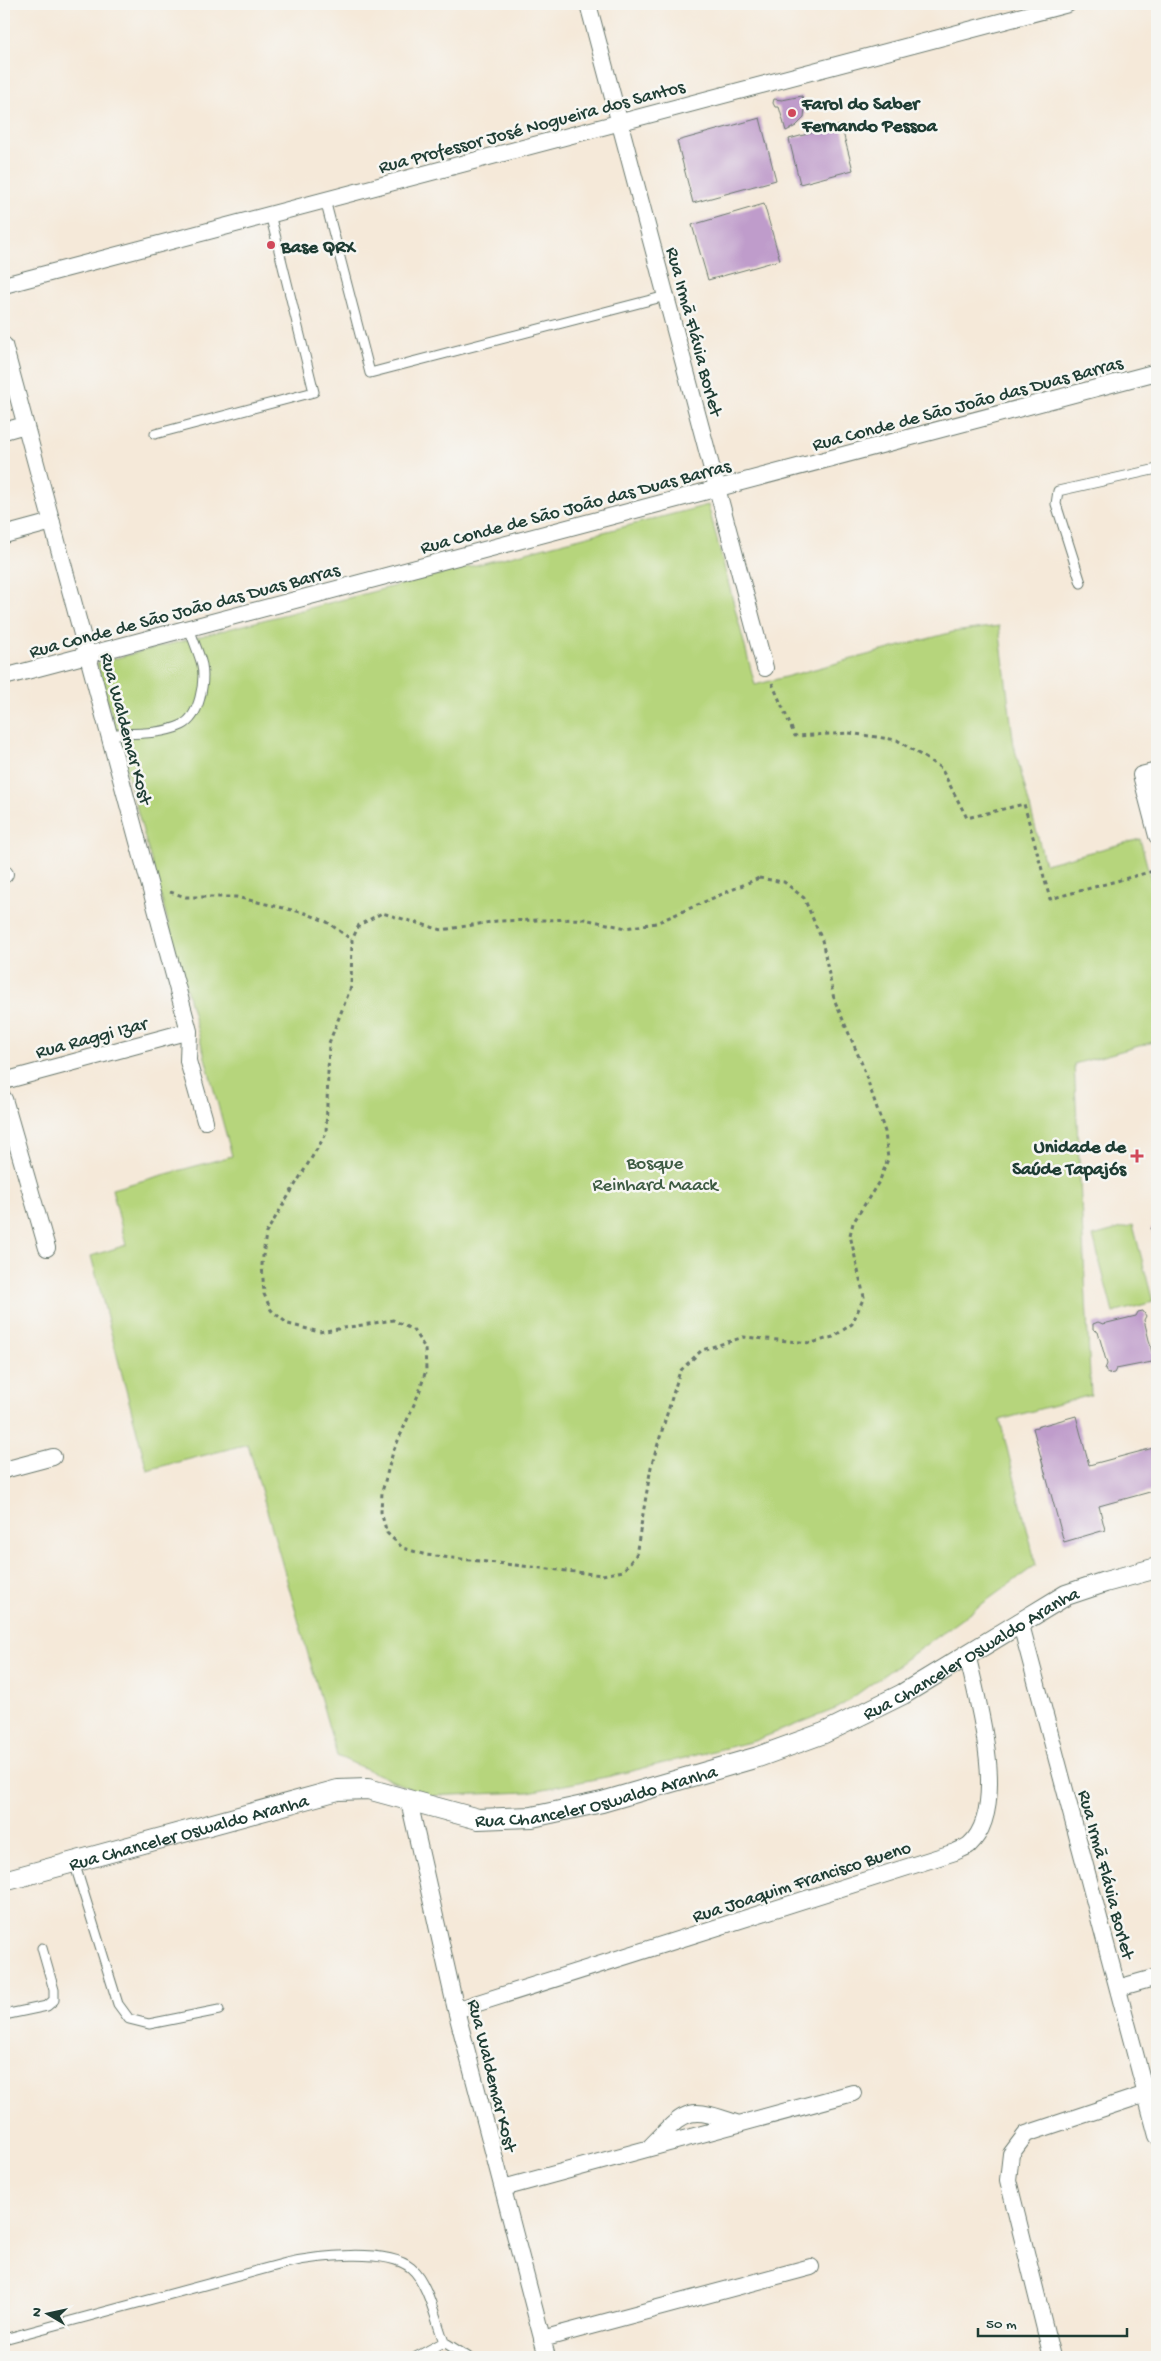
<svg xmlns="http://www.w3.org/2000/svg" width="1161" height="2361" viewBox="0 0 1161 2361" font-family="'Gochi Hand',sans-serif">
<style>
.green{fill:#b6d57c;stroke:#6a8958}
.building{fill:#bf9ccb}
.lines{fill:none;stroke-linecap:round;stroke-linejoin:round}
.service-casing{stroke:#6a796e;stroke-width:11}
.minor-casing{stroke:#6a796e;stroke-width:18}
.tertiary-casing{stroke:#6a796e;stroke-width:22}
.path{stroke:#6a796e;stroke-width:3;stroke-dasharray:4 4;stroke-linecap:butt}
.service{stroke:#fff;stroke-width:9}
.minor{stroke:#fff;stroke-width:16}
.tertiary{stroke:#fff;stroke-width:20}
.poi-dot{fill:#d1495b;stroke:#f6f6f2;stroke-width:2}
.labels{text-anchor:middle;stroke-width:5;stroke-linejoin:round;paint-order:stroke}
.poi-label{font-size:19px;font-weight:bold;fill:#1f3d34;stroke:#f6f6f2;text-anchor:start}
.street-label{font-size:19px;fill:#1f3d34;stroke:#f6f6f2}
.park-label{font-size:19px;fill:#3d5b42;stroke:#f6f6f2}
</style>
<rect width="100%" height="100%" fill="#f6f6f2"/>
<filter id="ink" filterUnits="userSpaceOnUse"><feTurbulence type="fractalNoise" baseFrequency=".02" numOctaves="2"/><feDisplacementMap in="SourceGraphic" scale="10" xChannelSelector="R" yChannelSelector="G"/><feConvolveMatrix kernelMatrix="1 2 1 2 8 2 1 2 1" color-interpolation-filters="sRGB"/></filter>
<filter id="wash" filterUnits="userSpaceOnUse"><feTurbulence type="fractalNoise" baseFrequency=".0096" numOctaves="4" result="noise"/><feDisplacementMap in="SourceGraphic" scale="20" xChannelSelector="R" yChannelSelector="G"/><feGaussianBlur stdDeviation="1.12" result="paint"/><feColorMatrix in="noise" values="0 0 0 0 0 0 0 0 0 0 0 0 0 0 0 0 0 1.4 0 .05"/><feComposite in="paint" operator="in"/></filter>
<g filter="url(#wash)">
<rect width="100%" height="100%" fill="#f5e9d9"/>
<path class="green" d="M708 505 755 685 953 632 999 626 1014 746 1045 864 1140 839 1157 903V1041L1074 1064 1091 1395 1000 1420 1036 1565 838 1708 754 1741 611 1776 528 1792 426 1796 337 1756 248 1444 147 1470 91 1256 126 1245 112 1189 232 1156 97 663Z
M1133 1225 1153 1302 1113 1313 1093 1236Z"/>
<g id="blocks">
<path class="building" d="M802 96 805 107 804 118 796 126 786 131 779 107H775L773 103 774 99 782 100Z
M760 118 776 180 693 203 677 141Z
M841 125 853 170 800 184 789 139Z
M764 204 780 260 708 280 692 225Z
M1157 1227V1249L1151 1228Z
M1143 1311 1146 1316 1144 1320 1152 1352 1157 1355V1361L1116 1369 1114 1373 1108 1374 1105 1369 1107 1364 1098 1332 1093 1329V1324L1098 1322 1103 1324 1136 1316 1138 1312Z
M1076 1416 1089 1465 1157 1447V1490L1099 1506 1105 1530 1064 1542 1033 1428Z"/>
</g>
</g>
<g filter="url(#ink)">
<use href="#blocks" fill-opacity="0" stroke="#6a796e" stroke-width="1"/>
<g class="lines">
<defs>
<path id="service" d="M325 200 370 373 666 296
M155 434 314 392 270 214
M1081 583 1056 504 1058 491 1157 469
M109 734C132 733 161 735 182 725 200 716 205 682 202 665 199 653 193 640 189 628
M74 1862 118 2004 129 2019 149 2024 219 2010
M4 2015 47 2006 54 2000V1990L42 1948
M4 2339 286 2263C316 2256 387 2248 411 2268 428 2282 436 2322 444 2342L416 2357
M444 2342 468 2357"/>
<path id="minor" d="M588 4 765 668
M4 285 1068 4
M4 345 189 1031 188 1061 205 1121
M4 431 25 425
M4 535 52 522
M4 677 1157 372
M1157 771 1141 775 1157 836
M4 875 5 874
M4 1081 189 1031
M4 1099 47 1248
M4 1470 53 1457
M1020 1621 1157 2136
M409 1801 456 2010 547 2357
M1118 1988 1157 1977
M456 2010 955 1852C959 1850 965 1848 969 1845 1010 1808 977 1700 967 1654
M650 2147C688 2108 687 2106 739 2124
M503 2188 853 2093
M542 2339 811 2267
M1052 2357 1008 2180 1011 2154 1026 2134 1146 2094"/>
<g id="tertiary">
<path id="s1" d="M4 1881 338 1790 368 1789 478 1819 532 1817 602 1802 758 1757 824 1733 903 1694 1066 1595 1105 1582 1157 1568"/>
</g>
</defs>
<use href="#service" class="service-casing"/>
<use href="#minor" class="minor-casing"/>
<use href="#tertiary" class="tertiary-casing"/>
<path class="path" d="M772 683 795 736 849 733 897 740 941 768 967 818 1024 804 1050 899 1157 870
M759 878 784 882 804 898 822 940 834 999 862 1064 885 1132 888 1159 880 1180 853 1223 850 1235 864 1297 852 1324 833 1337 811 1343 744 1337 702 1350 680 1371 651 1467 636 1555 623 1571 602 1575 426 1555 403 1548 387 1533 381 1512 382 1492 393 1452 419 1393 426 1370 425 1348 413 1330 393 1320 319 1332 288 1324 271 1310 264 1294 262 1264 266 1233 326 1134 329 1043 351 987 352 940 359 925 382 913 442 930 497 921 584 919 626 928 656 923Z
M170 892 186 897H236L305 913 327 922 352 940"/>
<use href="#service" class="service"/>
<use href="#minor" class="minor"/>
<use href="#tertiary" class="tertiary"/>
</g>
</g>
<g class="poi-dot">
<circle cx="792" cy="113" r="5"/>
<circle cx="271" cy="245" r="5"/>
<path d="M1134.5 1148.5h5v5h5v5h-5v5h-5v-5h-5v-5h5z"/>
</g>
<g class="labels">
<g class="poi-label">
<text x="802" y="109">Farol do Saber<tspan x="802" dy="22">Fernando Pessoa</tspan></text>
<text x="281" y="252">Base QRX</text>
<text x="1126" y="1152" text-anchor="end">Unidade de<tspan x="1126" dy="22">Saúde Tapajós</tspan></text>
</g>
<g class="street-label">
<text transform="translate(531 125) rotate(-15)" y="7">Rua Professor José Nogueira dos Santos</text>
<text transform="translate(696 331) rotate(75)" y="7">Rua Irmã Flávia Borlet</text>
<text transform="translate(967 402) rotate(-15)" y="7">Rua Conde de São João das Duas Barras</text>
<text transform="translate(575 505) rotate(-15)" y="7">Rua Conde de São João das Duas Barras</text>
<text transform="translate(184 609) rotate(-15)" y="7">Rua Conde de São João das Duas Barras</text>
<text transform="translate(128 728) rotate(75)" y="7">Rua Waldemar Kost</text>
<text transform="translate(91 1036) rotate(-15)" y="7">Rua Raggi Izar</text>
<text dy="7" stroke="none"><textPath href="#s1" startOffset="1016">Rua Chanceler Oswaldo Aranha</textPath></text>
<text dy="7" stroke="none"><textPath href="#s1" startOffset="611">Rua Chanceler Oswaldo Aranha</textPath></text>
<text dy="7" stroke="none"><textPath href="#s1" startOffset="191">Rua Chanceler Oswaldo Aranha</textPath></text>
<text transform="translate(1108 1874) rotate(75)" y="7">Rua Irmã Flávia Borlet</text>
<text transform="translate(801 1880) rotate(-18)" y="7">Rua Joaquim Francisco Bueno</text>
<text transform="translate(494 2075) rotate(76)" y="7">Rua Waldemar Kost</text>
</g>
<g class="park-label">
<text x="655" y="1168">Bosque<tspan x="655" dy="22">Reinhard Maack</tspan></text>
</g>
</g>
<rect width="1161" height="2361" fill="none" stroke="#f6f6f2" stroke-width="20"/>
<g transform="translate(48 2314) rotate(279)" stroke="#f6f6f2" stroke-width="4" paint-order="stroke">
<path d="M0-4L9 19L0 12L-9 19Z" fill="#1f3d34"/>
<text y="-8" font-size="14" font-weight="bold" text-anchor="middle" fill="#1f3d34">N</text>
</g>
<path d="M978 2328v8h149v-8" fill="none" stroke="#1f3d34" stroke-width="2.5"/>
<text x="986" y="2328" font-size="15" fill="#1f3d34" stroke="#f6f6f2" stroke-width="4" paint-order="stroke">50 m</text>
</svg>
